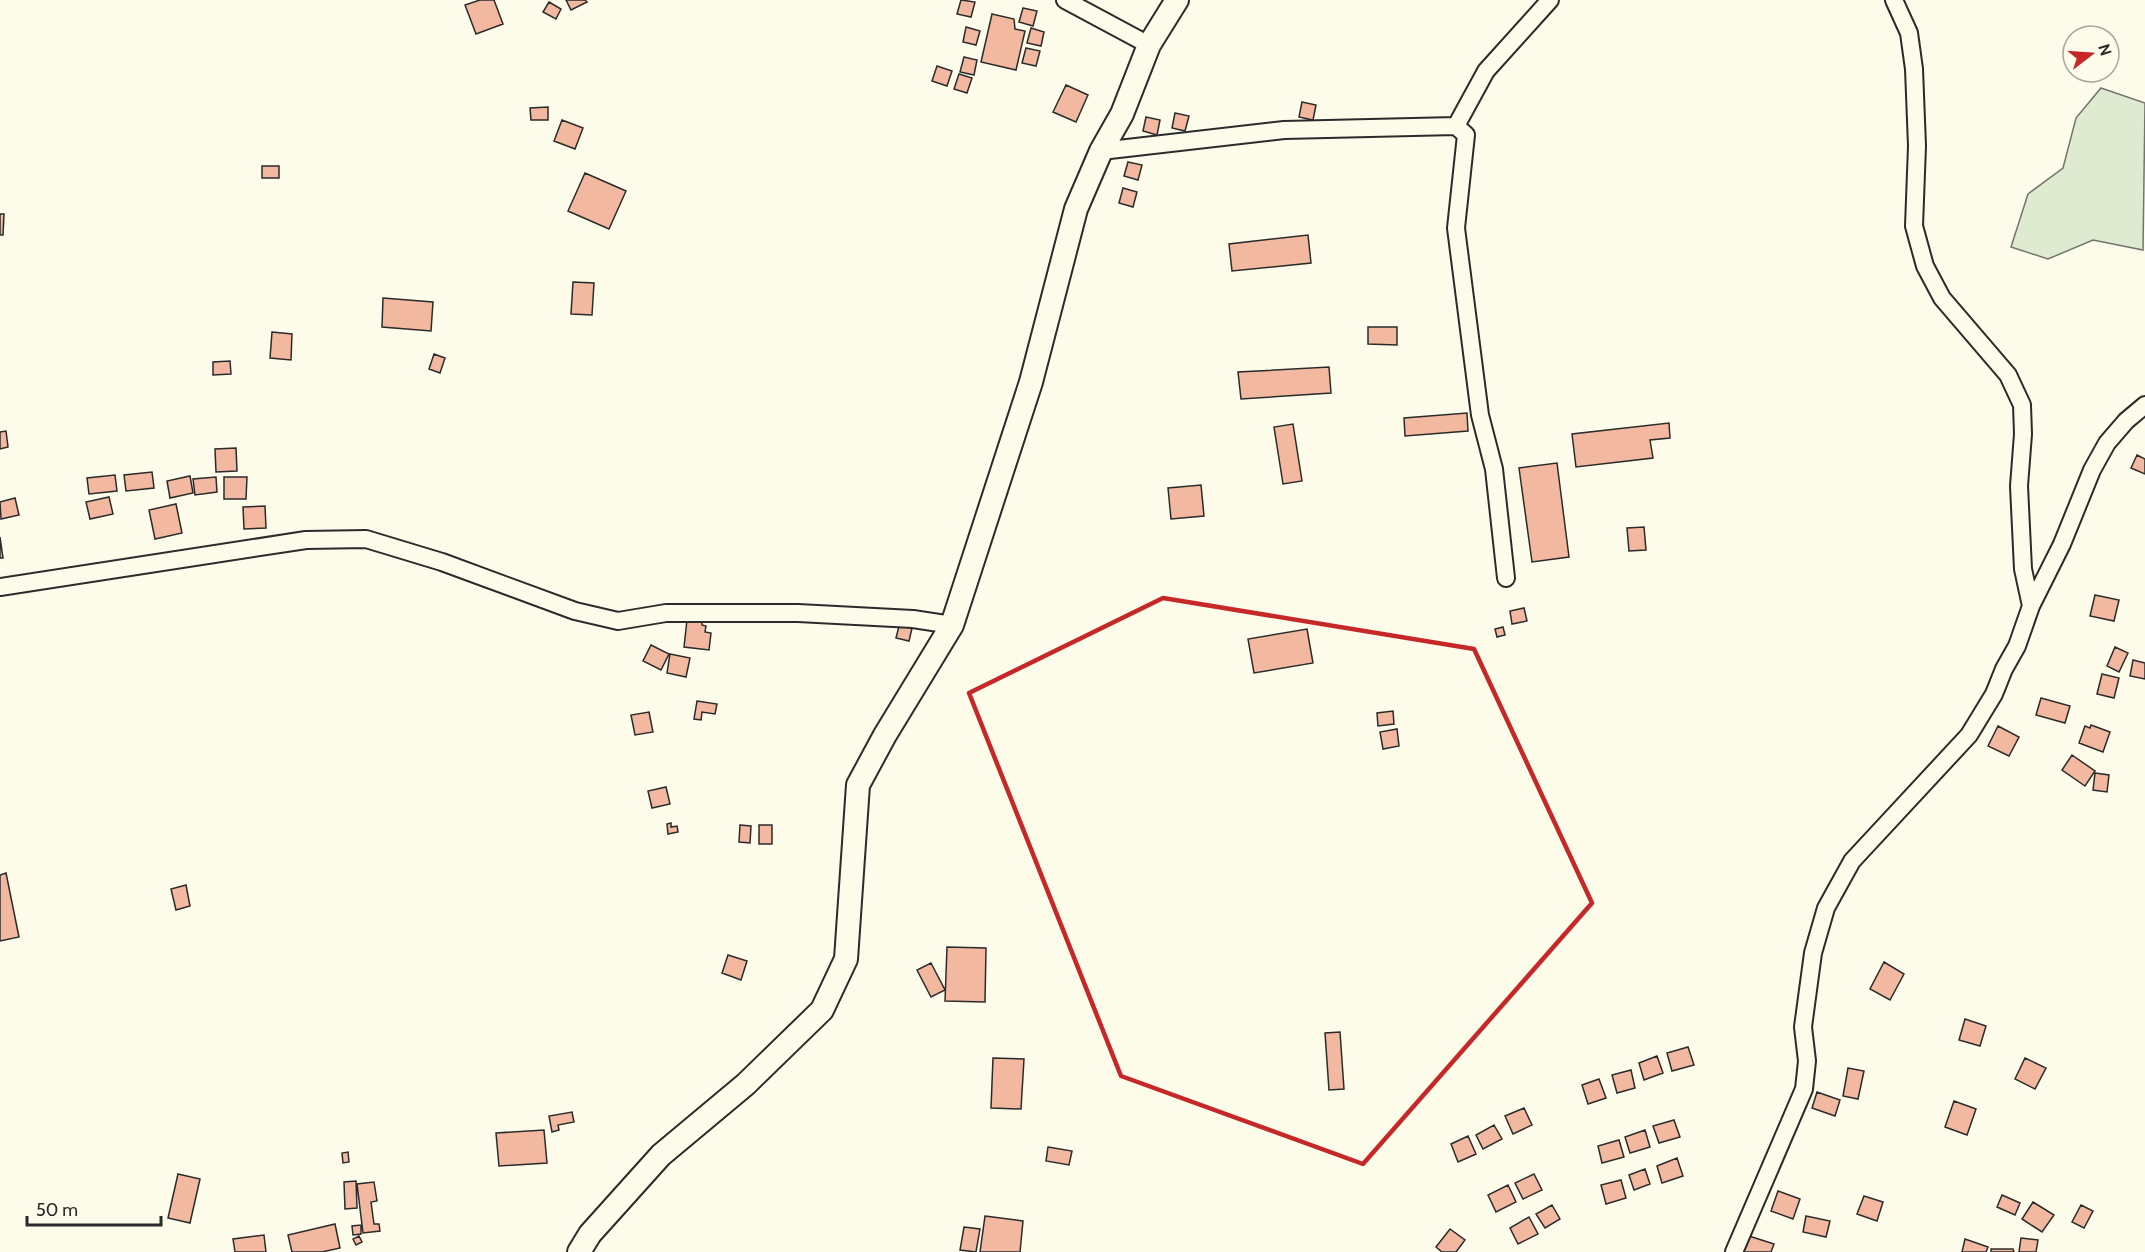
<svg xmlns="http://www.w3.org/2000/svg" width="2145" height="1252" viewBox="0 0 2145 1252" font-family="Cabin,sans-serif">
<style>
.green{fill:#deebd1;stroke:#74746e;stroke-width:1.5}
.building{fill:#f2b8a0;stroke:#2b2b2b;stroke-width:1.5}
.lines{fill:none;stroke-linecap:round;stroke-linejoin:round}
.street-casing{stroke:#2b2b2b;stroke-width:20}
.secondary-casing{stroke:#2b2b2b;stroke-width:26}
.street{stroke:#fdfbea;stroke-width:16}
.secondary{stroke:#fdfbea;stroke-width:22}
.marked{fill:none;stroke:#c62828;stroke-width:4.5;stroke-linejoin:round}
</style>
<rect width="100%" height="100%" fill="#fdfbea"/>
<path class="green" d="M2101 88 2145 103 2143 250 2093 240 2048 259 2011 247 2028 194 2063 168 2076 118Z"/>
<path class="building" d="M480 0H494L503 24 476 34 465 5Z
M566 0H585L587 2 571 10Z
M961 0 975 2 971 17 957 14Z
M549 2 561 9 556 19 543 12Z
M1023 8 1037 11 1033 26 1019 22Z
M992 14 1014 19 1015 29 1025 31 1016 70 981 62Z
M966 27 980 31 976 45 963 42Z
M1031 28 1044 32 1041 46 1027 43Z
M1026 48 1040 51 1036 66 1022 63Z
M964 57 977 60 974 75 960 72Z
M937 66 952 71 947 86 932 81Z
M959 74 972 78 967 93 954 89Z
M1066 85 1088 95 1076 122 1053 112Z
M1302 102 1316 105 1313 120 1299 117Z
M548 107V120H531L530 108Z
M1175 113 1189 116 1185 131 1172 128Z
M1146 117 1160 120 1157 135 1143 131Z
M562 120 583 128 575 149 554 141Z
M1128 162 1142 165 1138 180 1124 176Z
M262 166H279V178H262Z
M585 173 626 191 609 229 568 211Z
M1123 188 1137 192 1133 207 1119 203Z
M0 214H4L3 235H0Z
M1308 235 1311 263 1232 271 1229 244Z
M573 282 594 283 592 315 571 314Z
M383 298 433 302 431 331 382 327Z
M1368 327H1397V345L1368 344Z
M272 332 292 334 291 360 270 358Z
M434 354 445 358 440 373 429 369Z
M230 361 231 374 213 375V362Z
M1329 367 1331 393 1241 399 1238 372Z
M1467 413 1468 431 1405 436 1404 418Z
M1669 423 1670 438 1650 440 1653 458 1576 467 1572 434Z
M1293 424 1302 481 1283 484 1274 427Z
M6 431 8 447 0 449V432Z
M236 448 237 471 216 472 215 449Z
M2137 455 2145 459V474L2131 468Z
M1557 463 1569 557 1532 562 1519 468Z
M152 472 154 488 126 491 124 475Z
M115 475 117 491 89 494 87 478Z
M190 476 193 493 170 498 167 481Z
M216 477 217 492 195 495 193 479Z
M224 477H247L246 499H224Z
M1201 485 1204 516 1171 519 1168 488Z
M109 497 113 514 90 519 86 502Z
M15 498 19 515 1 519 0 502Z
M176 504 182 533 155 539 149 510Z
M265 506 266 528 244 529 243 507Z
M1644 527 1646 550 1629 551 1627 528Z
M0 537 3 558H0Z
M2095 595 2119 600 2114 621 2090 616Z
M1524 608 1527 621 1512 624 1510 611Z
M687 620 702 622V625L706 626 705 632 711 633 709 650 684 647Z
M899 626 912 628 909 641 896 638Z
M1503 627 1505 635 1497 637 1495 629Z
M1307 629 1313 663 1254 673 1248 639Z
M651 645 669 654 661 670 643 661Z
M2115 647 2128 653 2119 672 2107 666Z
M670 654 690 658 686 677 667 673Z
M2133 660 2145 663V679L2130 676Z
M2102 674 2119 678 2114 698 2097 694Z
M2041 698 2070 706 2065 723 2036 715Z
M697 701 717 704 715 714 702 712 701 720 694 719Z
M1393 711 1394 724 1378 726 1377 713Z
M649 712 653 732 635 735 631 715Z
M2091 725 2110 732 2103 752 2079 743 2085 726 2090 728Z
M1998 726 2019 737 2009 756 1988 746Z
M1397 729 1399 746 1383 749 1380 732Z
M2072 755 2095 771 2085 786 2062 770Z
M2095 773 2109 775 2107 792 2093 790Z
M666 787 670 804 652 808 648 791Z
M671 823V827L677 826 678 832 668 834 667 824Z
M740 825 751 826 750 843 739 842Z
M759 825H772V844H759Z
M6 873 19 937 0 941V875Z
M186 885 190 906 176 910 171 889Z
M947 947 986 948 985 1002 945 1001Z
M728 955 747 961 741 980 722 973Z
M1884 962 1904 974 1890 1000 1870 989Z
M931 963 945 990 931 997 917 970Z
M1965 1019 1986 1026 1980 1046 1959 1040Z
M1340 1032 1344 1089 1329 1090 1325 1033Z
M1688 1047 1694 1065 1672 1071 1667 1053Z
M1657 1056 1663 1073 1644 1080 1639 1063Z
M993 1058 1024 1059 1021 1109 991 1108Z
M2025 1058 2046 1068 2035 1089 2015 1079Z
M1848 1068 1864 1071 1858 1099 1843 1096Z
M1631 1070 1635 1088 1617 1093 1612 1075Z
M1599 1079 1606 1098 1588 1104 1582 1085Z
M1817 1092 1840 1100 1835 1116 1812 1108Z
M1954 1101 1976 1109 1967 1135 1945 1127Z
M1524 1108 1532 1125 1513 1134 1505 1116Z
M572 1112 574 1122 558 1125 559 1130 552 1132 549 1116Z
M1674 1120 1680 1137 1659 1143 1653 1126Z
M1494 1125 1502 1139 1483 1149 1476 1135Z
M544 1130 547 1163 499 1166 496 1133Z
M1645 1130 1650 1147 1630 1153 1625 1137Z
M1468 1136 1476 1154 1458 1162 1451 1144Z
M1619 1140 1624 1157 1602 1163 1598 1146Z
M1048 1147 1072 1151 1069 1165 1046 1161Z
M348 1152 349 1162 343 1163 342 1153Z
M1677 1158 1683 1176 1662 1183 1657 1166Z
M1645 1169 1650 1184 1634 1190 1629 1175Z
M178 1174 200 1179 190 1223 168 1218Z
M1534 1174 1542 1190 1523 1199 1515 1183Z
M1621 1180 1626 1198 1606 1204 1601 1185Z
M356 1181 357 1208 345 1209 344 1182Z
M374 1182 377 1201 371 1202 374 1224H379L380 1231 363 1233 357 1184Z
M1508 1185 1516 1202 1496 1212 1488 1195Z
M1778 1191 1800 1199 1793 1219 1771 1211Z
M2002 1195 2020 1203 2015 1215 1997 1207Z
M1864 1196 1883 1202 1877 1221 1857 1214Z
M2033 1202 2054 1215 2042 1232 2022 1219Z
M1552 1205 1560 1219 1545 1228 1536 1214Z
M2081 1205 2093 1211 2084 1228 2072 1222Z
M985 1216 1023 1221 1020 1252H980Z
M1806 1216 1830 1221 1826 1237 1803 1232Z
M1529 1217 1538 1234 1518 1244 1510 1228Z
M335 1224 340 1248 322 1252H292L288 1235Z
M361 1225V1234L353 1235 352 1226Z
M964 1227 980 1229 976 1252 960 1250Z
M1450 1229 1465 1240 1456 1252H1442L1436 1247Z
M264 1235 266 1252H235L233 1239Z
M359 1236 362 1242 356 1245 353 1239Z
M1749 1236 1774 1244 1771 1252H1740L1742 1245 1746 1247Z
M2021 1238 2038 1240 2036 1252H2019Z
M1965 1239 1988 1247 1986 1252H1962Z
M1991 1249H2013L2014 1252H1991Z"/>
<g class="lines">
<defs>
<path id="street" d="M1065 0 1149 45
M1894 0 1909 33 1914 69 1917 146 1914 226 1925 266 1942 298 2008 375 2022 405 2023 434 2019 486 2023 569 2031 606
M1456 126 1486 71 1550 0
M1101 151 1284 130 1456 126 1466 135 1456 228 1480 415 1494 469 1506 578
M0 587 306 540 366 539 442 562 575 611 618 621 666 613H798L913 619 952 625
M1734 1252 1804 1089 1807 1061 1803 1027 1813 953 1826 908 1852 861 1969 735 1994 694 2004 669 2017 646 2031 606 2062 544 2092 470 2107 443 2126 421 2145 405"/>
<path id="secondary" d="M579 1252 590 1234 661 1155 746 1084 822 1010 846 959 858 785 885 735 952 625 1031 382 1076 209 1101 151 1122 114 1149 45 1177 0"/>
</defs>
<use href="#street" class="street-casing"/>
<use href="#secondary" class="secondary-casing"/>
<use href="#street" class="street"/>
<use href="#secondary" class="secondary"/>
</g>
<path class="marked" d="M1163 598 1474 649 1592 903 1363 1164 1121 1076 969 693Z"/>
<g transform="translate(2091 54) rotate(73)"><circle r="28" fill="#fdfbea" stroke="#a9a89e" stroke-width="1.5"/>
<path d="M0-4.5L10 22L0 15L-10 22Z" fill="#c62828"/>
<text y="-9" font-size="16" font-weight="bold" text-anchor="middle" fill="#2b2b2b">N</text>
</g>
<path d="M27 1216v9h134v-9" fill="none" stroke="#2b2b2b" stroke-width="3"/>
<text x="36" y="1216" font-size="18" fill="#2b2b2b" stroke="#fdfbea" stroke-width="4.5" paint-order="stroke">50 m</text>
</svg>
